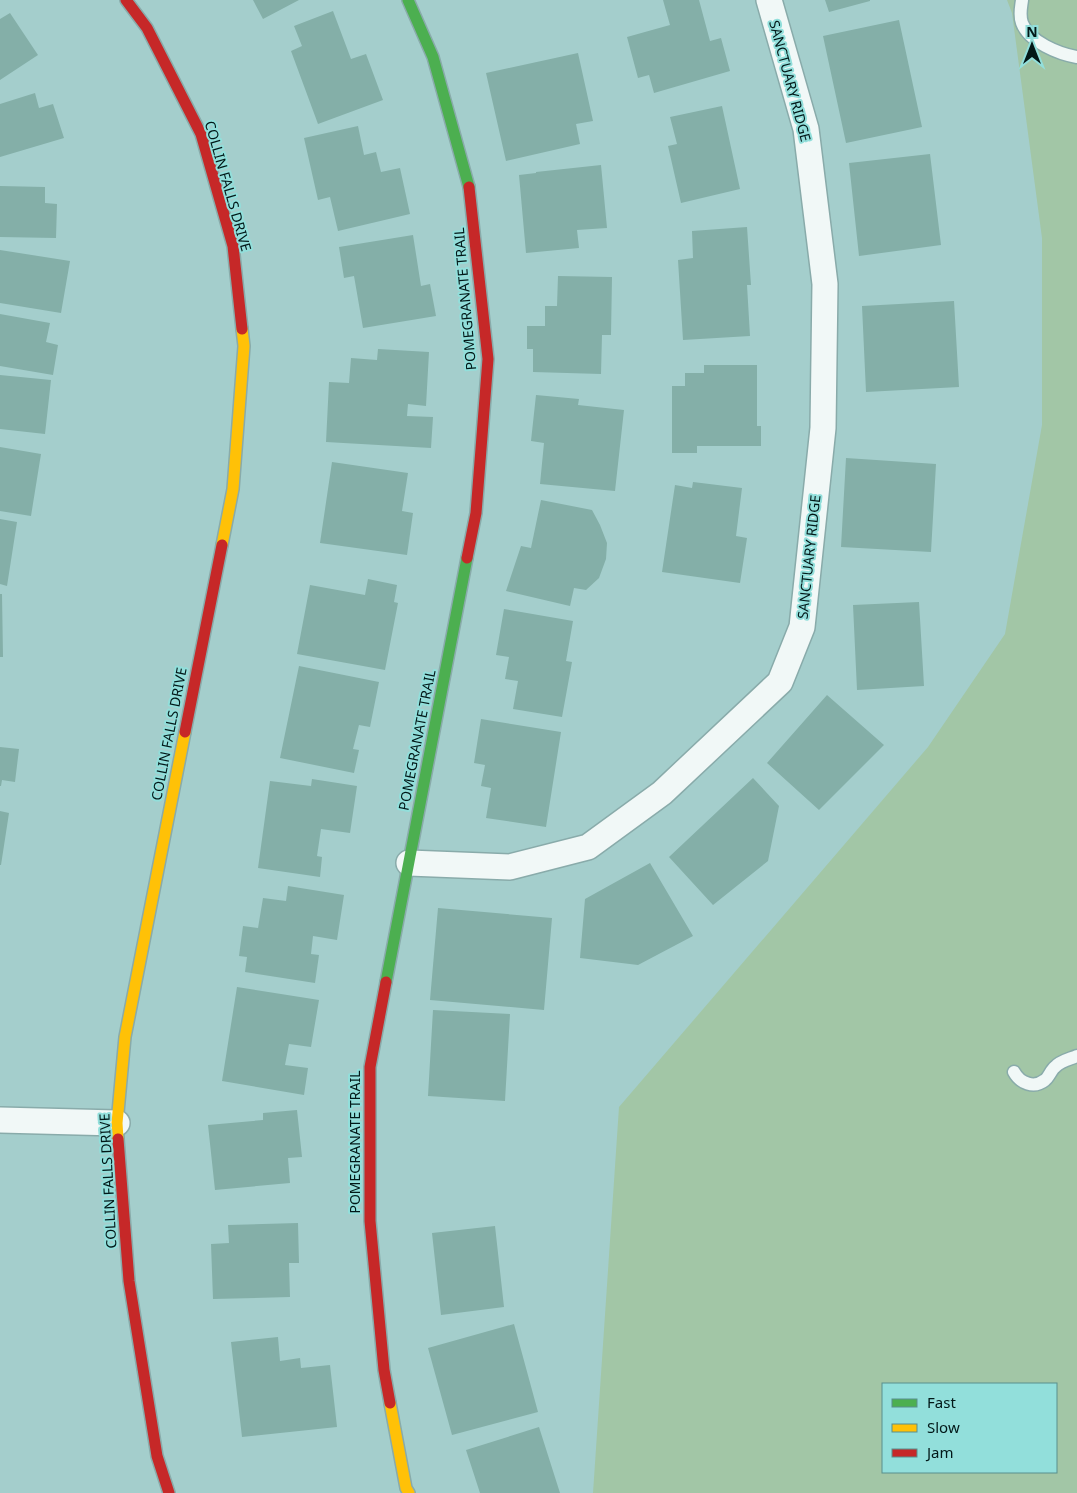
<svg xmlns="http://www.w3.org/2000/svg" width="1077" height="1493" viewBox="0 0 1077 1493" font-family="'Noto Sans',sans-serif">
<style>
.green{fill:#a2c6a6;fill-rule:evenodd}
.building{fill:#84afa8}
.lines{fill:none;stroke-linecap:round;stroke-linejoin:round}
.lane-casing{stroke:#89abaa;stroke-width:15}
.street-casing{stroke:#89abaa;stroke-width:28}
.fast-casing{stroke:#89abaa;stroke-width:14}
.slow-casing{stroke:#89abaa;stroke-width:14}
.jam-casing{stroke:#89abaa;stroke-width:14}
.lane{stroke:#f1f8f7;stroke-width:12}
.street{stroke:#f1f8f7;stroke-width:25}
.fast{stroke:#4caf50;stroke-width:11}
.slow{stroke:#ffc107;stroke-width:11}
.jam{stroke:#c62828;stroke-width:11}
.labels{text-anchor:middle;stroke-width:4;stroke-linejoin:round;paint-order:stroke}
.street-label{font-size:14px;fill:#021818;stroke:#92dfdb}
</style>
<rect width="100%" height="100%" fill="#a4cecc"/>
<path class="green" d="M1007 0H1077V1493H593L619 1107 928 747 1005 634 1042 425V238L1012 13ZM883 1384H1056V1472H883Z"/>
<path class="building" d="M253 0H299L263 19Z
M663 0H699L710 41 721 38 730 71 654 93 649 75 638 78 627 37 670 25Z
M825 0H870V1L829 12Z
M333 11 351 59 366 54 383 100 318 124 291 51 302 46 294 26Z
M10 13 38 55 0 80V19Z
M899 20 922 127 846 143 823 36Z
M578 53 593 121 576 124 580 144 506 161 486 73Z
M35 93 39 108 53 104 64 138 0 157V104Z
M722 106 740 189 681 203 668 146 677 144 670 117Z
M358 126 364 155 376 152 381 172 400 168 410 214 338 231 330 197 318 200 304 138Z
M930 154 941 245 859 256 849 163Z
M601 165 607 228 577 230 579 248 526 253 519 175 536 173V172Z
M0 186 45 187V203L57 204 56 238 0 237Z
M747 227 751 285H747L750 336 683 340 678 260 693 258 692 231Z
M413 235 421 286 430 284 436 316 363 328 354 276 344 278 339 247Z
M0 250 70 261 61 313 0 303Z
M558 276 612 277 611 335H602L601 374 533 372V349H527V326H545V306H557Z
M954 301 959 387 866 392 862 306Z
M0 314 50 323 46 342 58 345 53 375 0 366Z
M378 349 429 352 426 406 408 404 407 416 433 417 431 448 326 442 329 382 349 383 351 358 377 360Z
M704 365H757V426H761V446H697V453H672V386H685V373H704Z
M0 375 51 380 45 434 0 429Z
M536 395 579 399 578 405 624 410 615 491 540 484 544 443 531 441Z
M0 447 41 454 31 516 0 511Z
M846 458 936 464 931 552 841 547Z
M332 462 408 473 402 511 413 513 407 555 320 543Z
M693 482 742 488 736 536 747 538 740 583 662 572 675 485 692 488Z
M541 500 592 510 600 525 607 543 606 559 599 578 586 590 574 588 570 606 506 591 521 546 531 548Z
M0 519 17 522 7 586 0 584Z
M368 579 397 585 394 602 398 603 385 670 297 654 310 585 365 595Z
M0 594H2L3 657H0Z
M919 602 924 686 857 690 853 605Z
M504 609 573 621 566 661 572 662 562 717 513 709 518 681 505 679 509 657 496 655Z
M299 666 379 682 370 727 359 725 353 749 359 750 354 773 280 758Z
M827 695 884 745 819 810 767 763Z
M481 719 561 732 546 827 486 818 491 788 481 786 485 765 474 763Z
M0 747 19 749 15 782 2 780 1 786H0Z
M753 778 779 806 768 861 713 905 669 857Z
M312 779 357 786 350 833 321 829 317 856 322 857 320 877 258 868 270 781 311 786Z
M0 811 9 813 1 865H0Z
M650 863 693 936 638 965 580 958 585 899Z
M288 886 344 895 337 940 313 936 311 954 319 955 315 983 245 972 247 957 239 956 243 926 258 928 263 898 286 901Z
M438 908 552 918 544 1010 430 1000Z
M237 987 319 1000 311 1047 289 1044 285 1065 308 1068 304 1095 222 1081Z
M433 1010 510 1014 505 1101 428 1096Z
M297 1110 302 1157 288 1158 290 1183 215 1190 208 1125 263 1120V1113Z
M298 1223 299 1263H289L290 1297 213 1299 211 1244 229 1243 228 1225Z
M495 1226 504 1307 441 1315 432 1233Z
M514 1324 538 1412 452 1435 428 1348Z
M278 1337 280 1361 300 1358 301 1368 330 1365 337 1427 242 1437 231 1342Z
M539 1427 560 1493H480L466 1450Z"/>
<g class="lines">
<defs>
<path id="lane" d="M1022 0C1021 8 1019 15 1022 23 1029 42 1059 54 1077 57
M1014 1072C1020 1083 1034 1089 1045 1080 1049 1077 1051 1070 1055 1067 1060 1061 1070 1059 1077 1056"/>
<path id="street" d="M409 863 510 867 588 847 662 793 780 682 802 627 823 428 825 284 806 129 769 0
M0 1120 117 1123"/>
<path id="fast" d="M408 0 433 57 469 187
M386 982 467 558"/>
<path id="slow" d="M222 545 233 489 244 346 242 329
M118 1139 117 1123 125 1037 185 732
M390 1403 406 1488 409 1493"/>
<path id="jam" d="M126 0 147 28 201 134 233 246 242 329
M467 558 476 513 488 359 469 187
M185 732 222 545
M386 982 370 1067V1221L384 1370 390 1403
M118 1139 129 1281 157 1456 169 1493"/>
</defs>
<use href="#lane" class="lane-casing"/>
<use href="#street" class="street-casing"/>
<use href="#fast" class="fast-casing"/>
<use href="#slow" class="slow-casing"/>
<use href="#jam" class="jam-casing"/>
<use href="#lane" class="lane"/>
<use href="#street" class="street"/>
<use href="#fast" class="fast"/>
<use href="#slow" class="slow"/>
<use href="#jam" class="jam"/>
</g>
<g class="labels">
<g class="street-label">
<text transform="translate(790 81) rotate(75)" y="5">SANCTUARY RIDGE</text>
<text transform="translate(228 186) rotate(74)" y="5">COLLIN FALLS DRIVE</text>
<text transform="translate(465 299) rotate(-95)" y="5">POMEGRANATE TRAIL</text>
<text transform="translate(809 557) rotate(-84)" y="5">SANCTUARY RIDGE</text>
<text transform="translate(169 734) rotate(-79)" y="5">COLLIN FALLS DRIVE</text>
<text transform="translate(417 740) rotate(-79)" y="5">POMEGRANATE TRAIL</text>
<text transform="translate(355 1142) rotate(-90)" y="5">POMEGRANATE TRAIL</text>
<text transform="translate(108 1181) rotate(-93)" y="5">COLLIN FALLS DRIVE</text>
</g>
</g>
<rect x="882" y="1383" width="175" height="90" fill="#92dfdb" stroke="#588f8d"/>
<rect x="892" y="1399" width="25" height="8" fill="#4caf50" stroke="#588f8d"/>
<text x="927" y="1408" font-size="15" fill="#021818">Fast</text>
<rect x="892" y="1424" width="25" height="8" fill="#ffc107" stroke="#588f8d"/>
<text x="927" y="1433" font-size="15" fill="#021818">Slow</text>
<rect x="892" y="1449" width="25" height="8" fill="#c62828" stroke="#588f8d"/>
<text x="927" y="1458" font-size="15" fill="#021818">Jam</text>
<g transform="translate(1032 45)" stroke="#92dfdb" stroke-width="4" paint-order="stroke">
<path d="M0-4L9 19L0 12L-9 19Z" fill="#021818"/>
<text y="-8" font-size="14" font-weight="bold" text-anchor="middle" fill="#021818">N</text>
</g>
</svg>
